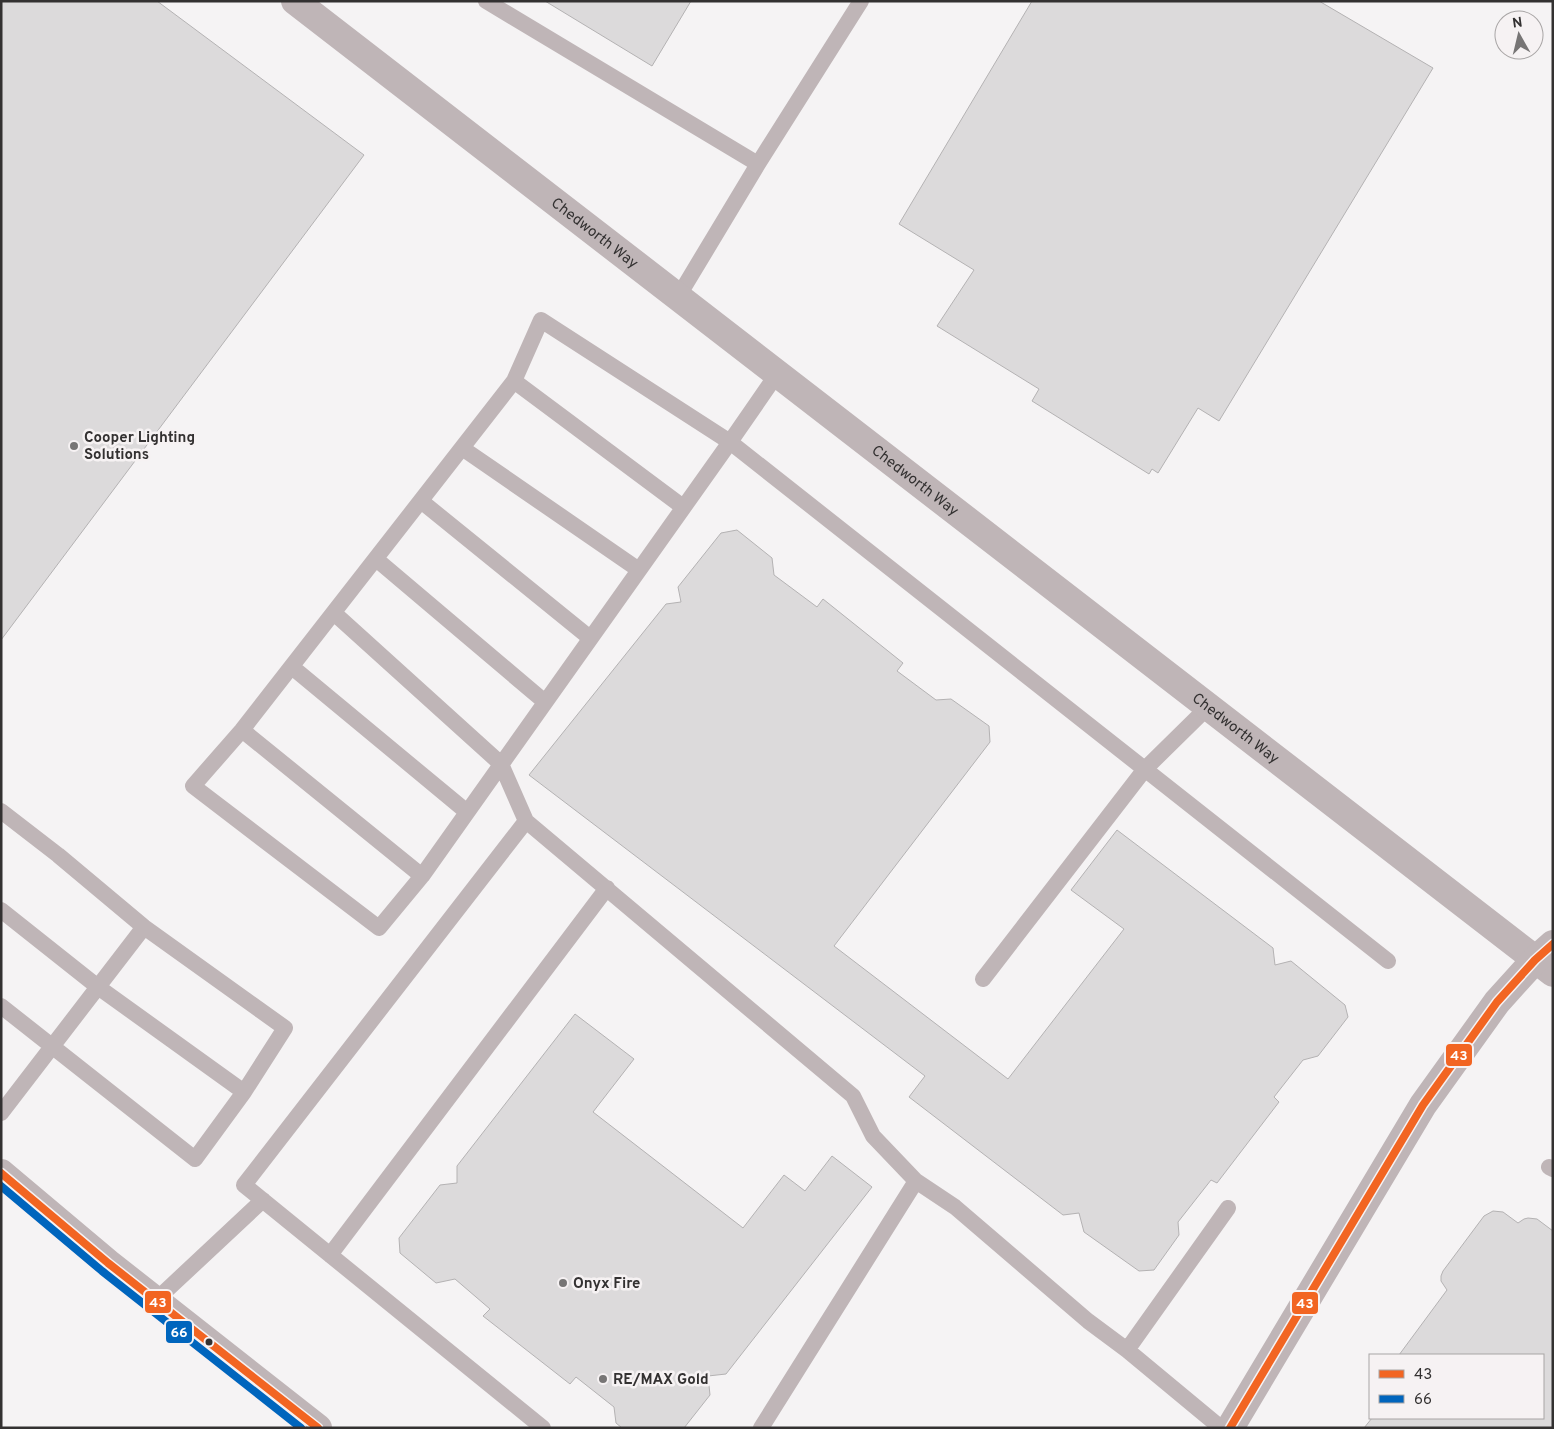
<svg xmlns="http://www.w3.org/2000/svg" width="1554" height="1429" viewBox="0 0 1554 1429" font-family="Overpass,sans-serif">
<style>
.building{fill:#dcdadb;stroke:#b4b2b3}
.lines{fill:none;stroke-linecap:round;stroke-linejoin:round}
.service{stroke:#bfb5b7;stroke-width:16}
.minor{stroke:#bfb5b7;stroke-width:28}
.tertiary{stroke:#bfb5b7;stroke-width:28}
.bus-1-casing{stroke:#f6f2f3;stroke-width:11}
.bus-2-casing{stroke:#f6f2f3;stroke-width:11}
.bus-1{stroke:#f26522;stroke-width:8}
.bus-2{stroke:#0065bd;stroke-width:8}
.poi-dot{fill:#777575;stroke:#f6f2f3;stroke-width:2}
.bus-dot{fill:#333131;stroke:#f6f2f3;stroke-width:2}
.labels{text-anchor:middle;stroke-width:5;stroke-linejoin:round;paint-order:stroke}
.street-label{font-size:15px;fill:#333131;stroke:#f6f2f3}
.poi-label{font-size:15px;font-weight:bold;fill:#333131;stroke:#f6f2f3;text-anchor:start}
.line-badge{stroke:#f6f2f3;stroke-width:2}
.badge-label{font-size:14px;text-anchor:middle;font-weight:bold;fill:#fff}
</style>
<rect width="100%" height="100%" fill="#f5f3f4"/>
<path class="building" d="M1 1H157L364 155 1 640Z
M545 1H691L652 66Z
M1032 1H1319L1433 68 1219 421 1198 408 1158 473 1152 469 1149 474 1032 401 1039 389 937 326 974 270 899 224Z
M737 530 772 558 774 575 817 607 823 599 903 663 897 671 936 700 951 699 989 726 990 742 834 946 1008 1079 1124 929 1071 890 1117 830 1273 948 1275 965 1291 961 1345 1005 1348 1017 1318 1056 1303 1060 1274 1097 1279 1102 1217 1183 1211 1180 1178 1222 1179 1235 1154 1270 1139 1271 1084 1232 1079 1213 1063 1215 909 1097 925 1076 529 775 666 604 681 602 678 587 721 533Z
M575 1014 634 1059 593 1112 743 1228 784 1175 805 1191 832 1156 872 1187 726 1374 708 1376 710 1395 684 1428H622L616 1423 614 1407 576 1377 570 1384 483 1316 490 1309 455 1279 436 1283 400 1253 399 1238 440 1185 457 1183V1166Z
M1493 1211 1503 1212 1518 1223 1524 1219 1528 1218 1537 1219 1553 1231V1428H1364L1372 1418H1543V1355H1399L1447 1290 1441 1281V1276L1443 1271 1484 1216Z"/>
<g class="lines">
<path class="service" d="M486 1 758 164
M678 297 758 164 861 1
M777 374 730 442 422 876 379 928 193 786 242 730 514 381 541 320 730 442 1388 961
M514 381 683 507
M462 448 639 570
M421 501 590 638
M376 559 545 702
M334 613 501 764 526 821 853 1096 873 1136 916 1181 955 1207 1088 1321 1127 1350 1221 1428
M292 667 467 812
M242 730 422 876
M1 811 58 855 144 927 285 1028 244 1092 195 1159 1 1006
M526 821 244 1185 543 1428
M1 910 98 987 244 1092
M983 979 1145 769 1208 707
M1 1113 144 927
M1549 1167 1553 1169
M330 1255 607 888
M156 1300 263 1200
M1127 1350 1228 1208
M761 1428 916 1181"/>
<path class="minor" id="s1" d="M295 1 1553 973"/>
<path class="tertiary" d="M1 1173 108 1263 318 1428
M1230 1428 1423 1105 1497 1002 1535 960 1553 944"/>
<defs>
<path id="bus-1" d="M1 1173 108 1263 318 1428
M1230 1428 1423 1105 1497 1002 1535 960 1553 944"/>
<path id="bus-2" d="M1 1186 102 1271 301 1428"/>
</defs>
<use href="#bus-1" class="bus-1-casing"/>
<use href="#bus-2" class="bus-2-casing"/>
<use href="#bus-1" class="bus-1"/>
<use href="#bus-2" class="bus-2"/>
</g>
<g class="poi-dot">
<circle cx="74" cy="446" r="5"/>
<circle cx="563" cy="1283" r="5"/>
<circle cx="603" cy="1379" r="5"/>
</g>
<circle class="bus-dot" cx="209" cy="1342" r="4.5"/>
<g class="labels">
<g class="street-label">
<text dy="5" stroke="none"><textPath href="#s1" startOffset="379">Chedworth Way</textPath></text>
<text dy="5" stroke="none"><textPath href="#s1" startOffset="784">Chedworth Way</textPath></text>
<text dy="5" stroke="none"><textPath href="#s1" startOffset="1189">Chedworth Way</textPath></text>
</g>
<g class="poi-label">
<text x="84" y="442">Cooper Lighting<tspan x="84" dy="17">Solutions</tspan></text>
<text x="573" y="1288">Onyx Fire</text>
<text x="613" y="1384">RE/MAX Gold</text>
</g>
</g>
<g class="line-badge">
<rect x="1445" y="1043" width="28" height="24" rx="5" fill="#f26522"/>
<rect x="144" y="1290" width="28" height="24" rx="5" fill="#f26522"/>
<rect x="1291" y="1291" width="28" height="24" rx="5" fill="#f26522"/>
<rect x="165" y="1320" width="28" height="24" rx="5" fill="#0065bd"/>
</g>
<g class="badge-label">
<text x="1459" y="1060">43</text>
<text x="158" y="1307">43</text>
<text x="1305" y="1308">43</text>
<text x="179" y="1337">66</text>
</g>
<rect width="1554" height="1429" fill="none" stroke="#333131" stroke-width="5"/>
<rect x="1369" y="1354" width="175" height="65" fill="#f6f2f3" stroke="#a8a5a5"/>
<rect x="1379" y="1370" width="25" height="8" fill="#f26522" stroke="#a8a5a5"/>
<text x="1414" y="1379" font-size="15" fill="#333131">43</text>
<rect x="1379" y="1395" width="25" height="8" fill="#0065bd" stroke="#a8a5a5"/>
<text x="1414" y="1404" font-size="15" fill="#333131">66</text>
<g transform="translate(1519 35) rotate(352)"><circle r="24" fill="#f6f2f3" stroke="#a8a5a5"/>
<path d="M0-4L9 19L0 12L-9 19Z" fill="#777575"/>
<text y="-8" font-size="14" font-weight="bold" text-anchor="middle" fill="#333131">N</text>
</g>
</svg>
